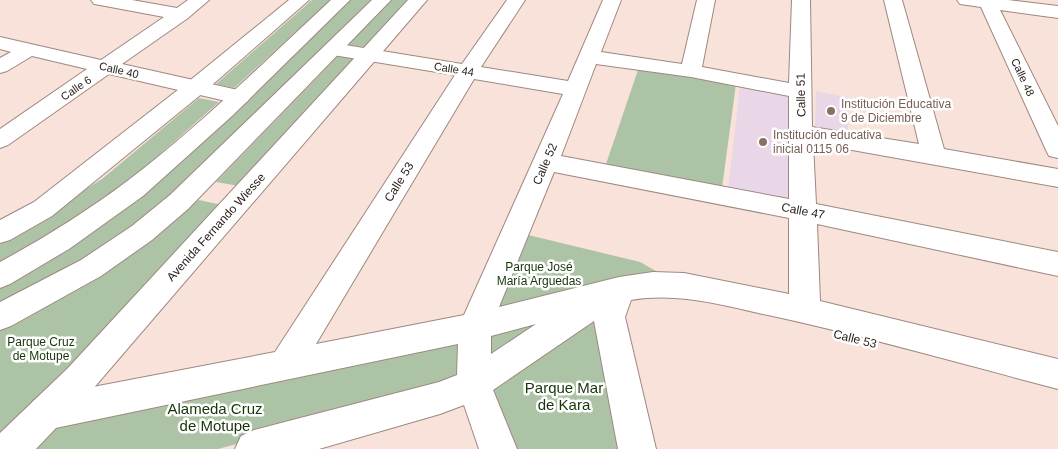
<svg xmlns="http://www.w3.org/2000/svg" width="1058" height="449" viewBox="0 0 1058 449" font-family="Helvetica,sans-serif">
<style>
.education{fill:#e9d7e8}
.green{fill:#adc3a6}
.lines{fill:none;stroke-linecap:round;stroke-linejoin:round}
.minor-casing{stroke:#9e8880;stroke-width:2}
.major-casing{stroke:#9e8880;stroke-width:2}
.minor{fill:#fff;fill-rule:evenodd}
.major{fill:#fff;fill-rule:evenodd}
.education-dot{fill:#8d6e63;stroke:#fff;stroke-width:2}
.labels{text-anchor:middle;stroke-width:5;stroke-linejoin:round;paint-order:stroke}
.far-street-label{font-size:11px;fill:#2b221f;stroke:#fff}
.street-label{font-size:12px;fill:#2b221f;stroke:#fff}
.education-label{font-size:12px;fill:#785e54;stroke:#fff;text-anchor:start}
.park-label{font-size:12px;fill:#163508;stroke:#fff}
.near-park-label{font-size:15px;fill:#163508;stroke:#fff}
</style>
<rect width="100%" height="100%" fill="#f9e2d9"/>
<path class="education" d="M740 85 794 94 792 202 728 190Z
M816 91 847 97 848 132 815 126Z"/>
<path class="green" d="M312 0H331L234 88 216 84Z
M351 0H375L170 203 0 312V283L111 216 181 163Z
M392 0H409L365 47 347 45Z
M339 55 356 57 239 186 216 182Z
M639 67 736 84 722 188 605 167Z
M199 98 219 102 117 192 0 265V243L102 179Z
M199 200 222 205 0 449V322L101 268Z
M520 233 640 262 656 271 654 278 483 324Z
M590 302 481 368 489 334Z
M599 310 628 449H513L486 387Z
M466 339 467 380 336 419 225 447 218 449H17L46 421Z"/>
<g class="lines">
<defs>
<path id="minor" d="M91 0H132L177 8 188 0H209L188 18 122 64 247 92 250 97 247 102 239 104 109 74 8 145 0 148V129L87 69 32 56 7 71 0 73V58L11 52 0 49V37L101 60 164 17 100 5 94 4Z
M507 0H525L481 67 568 81 603 0H621L601 52 682 64 697 0H715L702 67 789 83 792 0H810L812 127 919 144 884 0H902L944 149 1058 169V187L813 143 816 204 1058 252V276L817 224 820 301 1058 359V389C962 364 866 336 768 315 721 305 679 292 631 300L625 317 656 449H618L594 321 493 390 517 449H479L464 405 440 414 319 449H235L241 436 254 430 439 382 457 375 458 344 46 430 33 425 28 413 33 401 46 396 275 352 455 75 333 55 326 53 323 49 326 45 333 43 462 64ZM596 64 691 77 789 96V199L561 156ZM474 79 563 94 464 315 316 344ZM554 172 789 218V294L684 273 653 272 619 277 499 307ZM536 324 491 354V336Z
M957 0H1008L1058 6V18L1000 10 1058 126V158L1049 156 1046 150 981 7 960 4Z"/>
<path id="major" d="M289 0H309L204 92 52 216 10 240 0 243V220L34 202 188 82Z
M331 0H350L232 116 143 196 69 249 10 284 0 288V262C44 238 86 212 126 182 199 127 264 62 331 0Z
M372 0H391L188 209 152 240 101 276 11 326 0 330V302L81 260 132 226 170 195Z
M408 0H427L92 390 36 449H0V433L68 368Z"/>
</defs>
<use href="#minor" class="minor-casing"/>
<use href="#major" class="major-casing"/>
<use href="#minor" class="minor"/>
<use href="#major" class="major"/>
</g>
<g class="education-dot">
<circle cx="831" cy="111" r="5"/>
<circle cx="763" cy="142" r="5"/>
</g>
<g class="labels">
<g class="far-street-label">
<text transform="translate(454 69) rotate(9)" y="4">Calle 44</text>
<text transform="translate(119 70) rotate(13)" y="4">Calle 40</text>
<text transform="translate(1023 77) rotate(65)" y="4">Calle 48</text>
<text transform="translate(76 88) rotate(-34)" y="4">Calle 6</text>
</g>
<g class="street-label">
<text transform="translate(801 95) rotate(-91)" y="4">Calle 51</text>
<text transform="translate(545 164) rotate(-67)" y="4">Calle 52</text>
<text transform="translate(399 182) rotate(-58)" y="4">Calle 53</text>
<text transform="translate(803 211) rotate(11)" y="4">Calle 47</text>
<text transform="translate(216 227) rotate(-48)" y="4">Avenida Fernando Wiesse</text>
<text transform="translate(855 339) rotate(14)" y="4">Calle 53</text>
</g>
<g class="education-label">
<text x="841" y="108">Institución Educativa<tspan x="841" dy="14">9 de Diciembre</tspan></text>
<text x="773" y="139">Institución educativa<tspan x="773" dy="14">inicial 0115 06</tspan></text>
</g>
<g class="park-label">
<text x="539" y="271">Parque José<tspan x="539" dy="14">María Arguedas</tspan></text>
<text x="41" y="346">Parque Cruz<tspan x="41" dy="14">de Motupe</tspan></text>
</g>
<g class="near-park-label">
<text x="564" y="393">Parque Mar<tspan x="564" dy="17">de Kara</tspan></text>
<text x="215" y="414">Alameda Cruz<tspan x="215" dy="17">de Motupe</tspan></text>
</g>
</g>
</svg>
